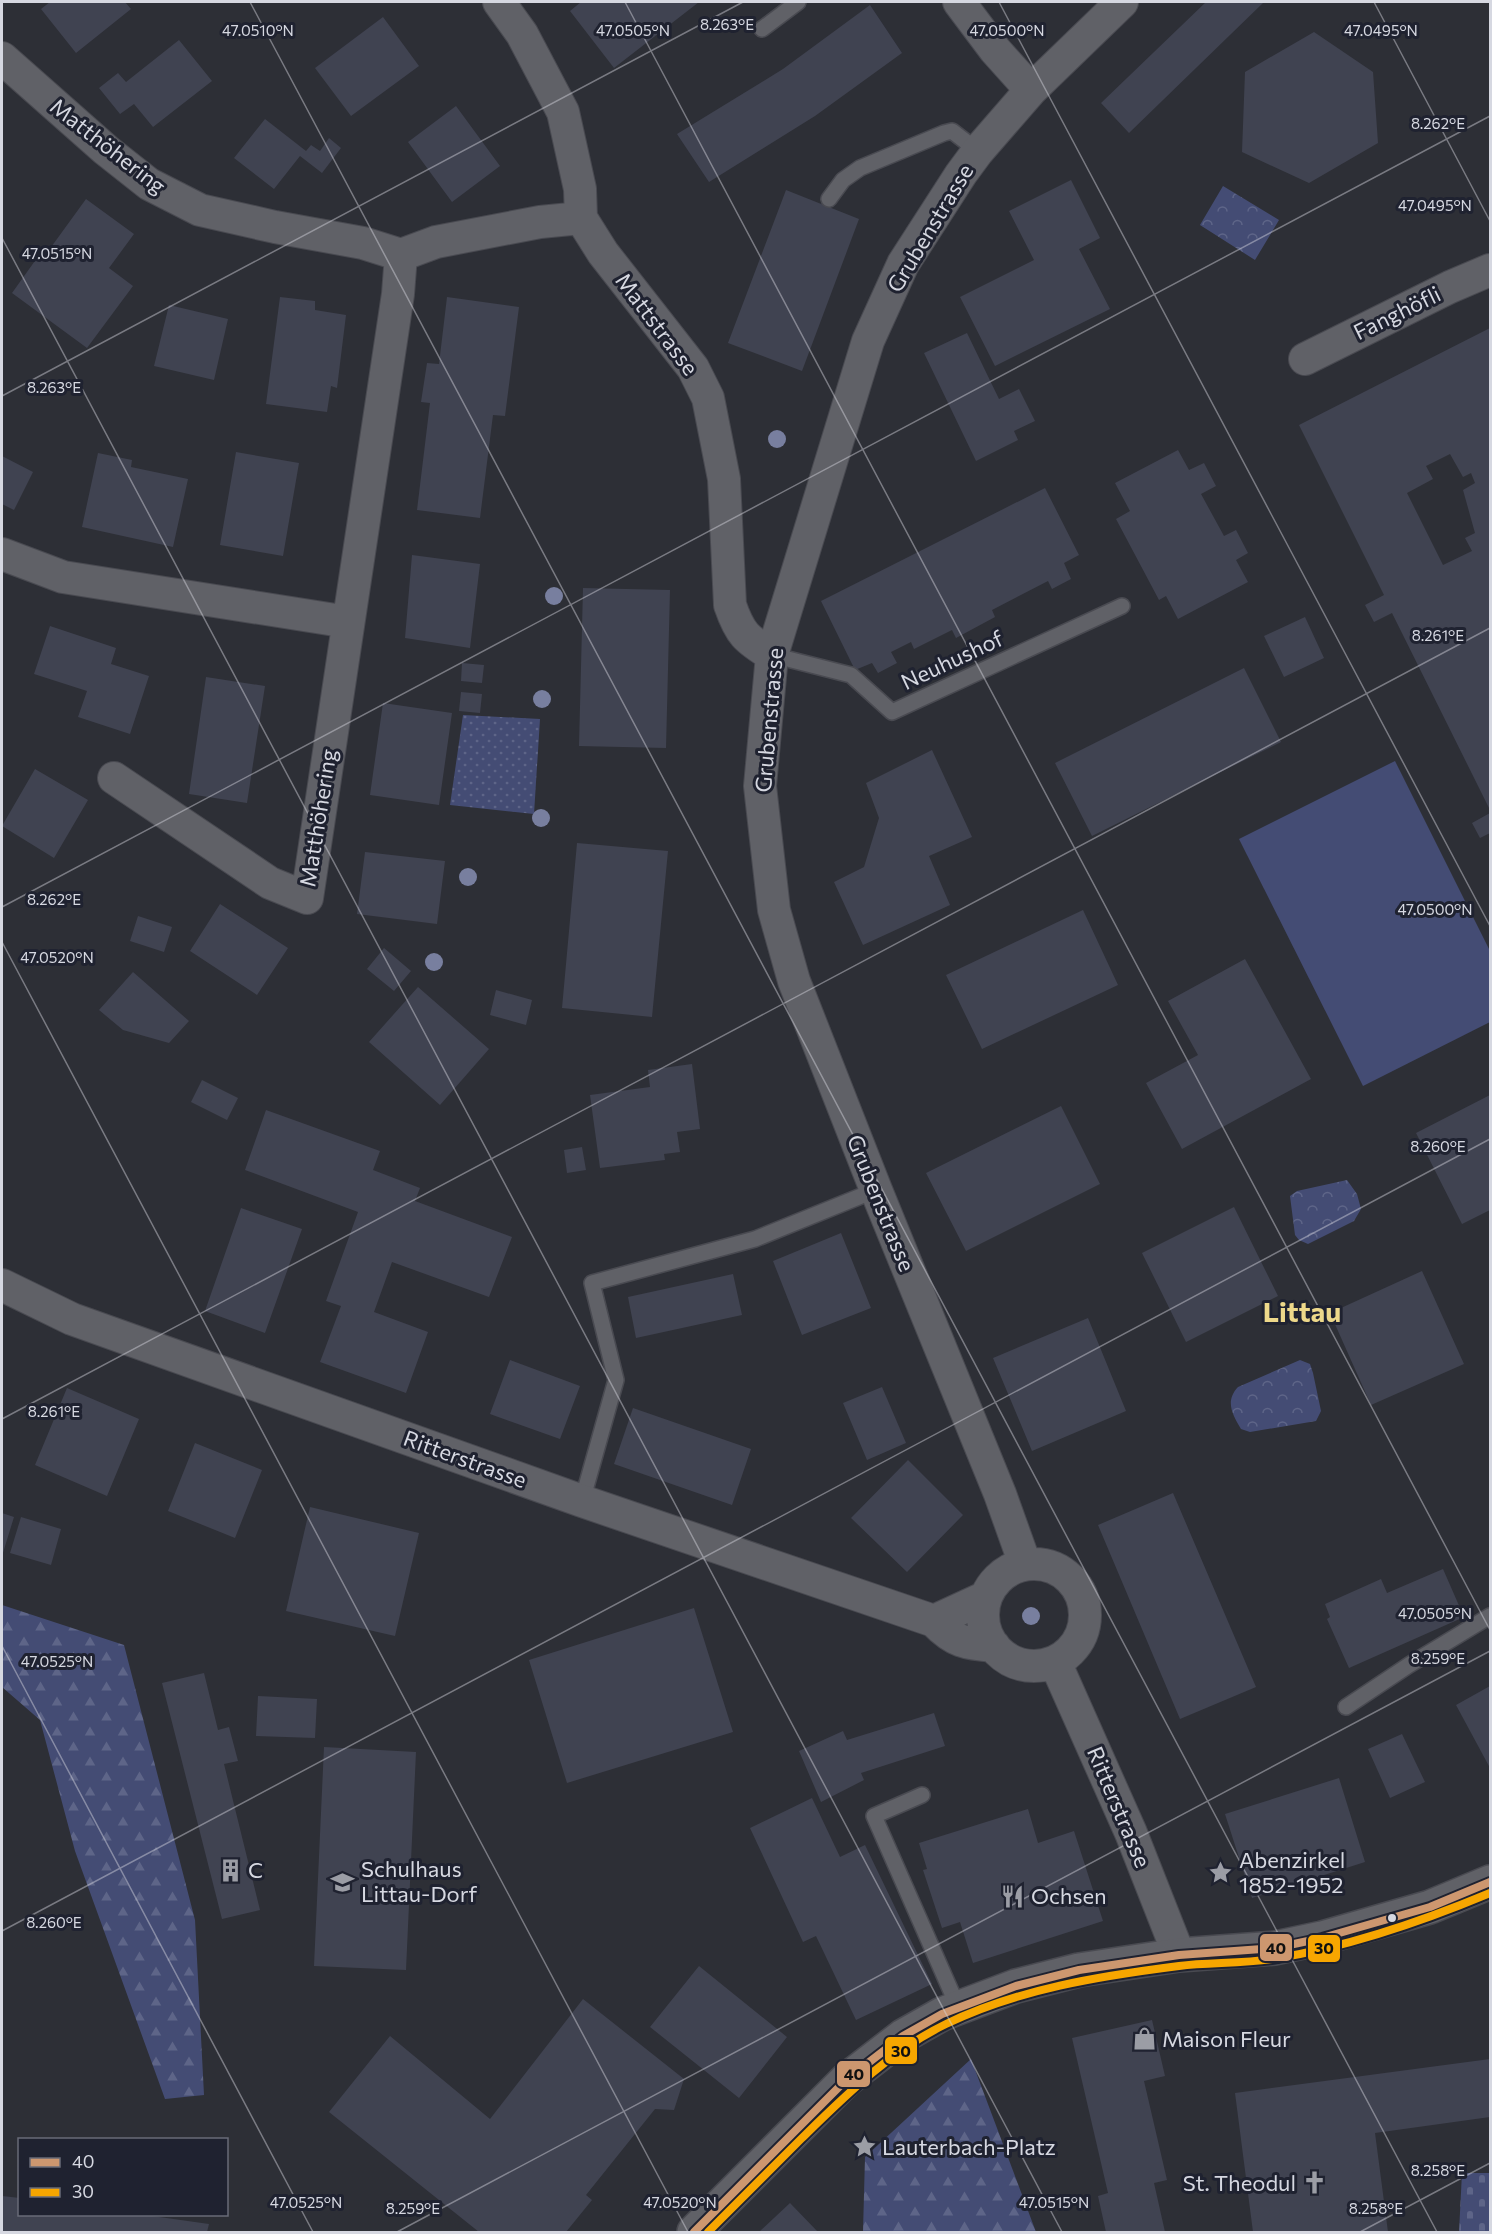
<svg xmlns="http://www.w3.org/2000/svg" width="1492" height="2234" viewBox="0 0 1492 2234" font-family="Commissioner,sans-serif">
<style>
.grass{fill:url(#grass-dots)}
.forest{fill:url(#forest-firs)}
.cemetery{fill:url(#cemetery-stones)}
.park{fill:url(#park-crowns)}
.pitch{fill:#444c74}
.building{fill:#404351;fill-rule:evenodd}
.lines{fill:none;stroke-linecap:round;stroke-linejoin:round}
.service-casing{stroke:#494a51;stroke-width:18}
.minor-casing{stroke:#494a51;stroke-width:34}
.tertiary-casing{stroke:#494a51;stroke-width:36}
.service{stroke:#606167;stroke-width:15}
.minor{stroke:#606167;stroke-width:32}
.tertiary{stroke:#606167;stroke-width:33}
.bus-1-casing{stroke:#1f2230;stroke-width:12}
.bus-2-casing{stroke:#1f2230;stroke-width:12}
.bus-1{stroke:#cd976f;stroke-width:8}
.bus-2{stroke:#f7a600;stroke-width:8}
.tree{fill:#787f9f}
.ticks{fill:none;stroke:#d6d8e1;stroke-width:1.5;stroke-opacity:0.45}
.bus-dot{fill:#d6d8e1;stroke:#1f2230;stroke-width:2}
.labels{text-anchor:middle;stroke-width:6;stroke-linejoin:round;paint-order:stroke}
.street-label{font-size:22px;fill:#d6d8e1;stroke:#1f2230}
.poi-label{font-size:22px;fill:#d6d8e1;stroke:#1f2230;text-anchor:start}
.district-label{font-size:28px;font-weight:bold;fill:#edd88a;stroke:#1f2230}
.ticks-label{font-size:15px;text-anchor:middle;fill:#d6d8e1;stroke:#1f2230;stroke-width:6;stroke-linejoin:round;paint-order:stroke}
.line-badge{stroke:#1f2230;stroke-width:2}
.pale-badge-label{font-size:16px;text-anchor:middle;font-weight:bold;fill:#111}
</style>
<defs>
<pattern id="grass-dots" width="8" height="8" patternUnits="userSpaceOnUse" patternTransform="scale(1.5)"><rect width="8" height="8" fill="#444c74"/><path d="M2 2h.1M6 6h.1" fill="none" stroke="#5e6588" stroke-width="1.8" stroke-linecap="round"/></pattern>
<pattern id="forest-firs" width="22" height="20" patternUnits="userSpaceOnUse" patternTransform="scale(1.5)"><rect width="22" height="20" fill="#444c74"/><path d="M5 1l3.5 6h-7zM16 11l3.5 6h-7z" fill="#5e6588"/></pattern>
<pattern id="cemetery-stones" width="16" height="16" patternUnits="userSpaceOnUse" patternTransform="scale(1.5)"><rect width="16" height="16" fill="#444c74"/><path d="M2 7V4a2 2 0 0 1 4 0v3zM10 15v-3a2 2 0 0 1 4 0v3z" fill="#5e6588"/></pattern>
<pattern id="park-crowns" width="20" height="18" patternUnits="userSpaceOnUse" patternTransform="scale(1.5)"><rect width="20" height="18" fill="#444c74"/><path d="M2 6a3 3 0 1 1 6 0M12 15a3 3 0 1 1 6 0" fill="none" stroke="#5e6588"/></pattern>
</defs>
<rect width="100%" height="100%" fill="#2d2f36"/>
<path class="grass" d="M463 715 540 719 534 814 450 805Z"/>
<path class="forest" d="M2 1605 124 1645 195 1920 204 2095 165 2099 75 1851 40 1720 2 1687Z
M971 2059 1036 2232H863L865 2157Z"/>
<path class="cemetery" d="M1462 2173H1490V2232H1459Z"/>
<path class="park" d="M1223 186 1279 220 1255 260 1200 225Z
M1347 1180 1357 1194 1361 1209 1354 1221 1308 1244 1299 1240 1295 1235 1290 1196 1297 1191Z
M1300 1360 1310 1364 1313 1373 1321 1411 1316 1421 1250 1432 1241 1429C1232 1414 1225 1401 1238 1387Z"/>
<path class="pitch" d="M1395 761 1490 951V1022L1363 1086 1239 839Z"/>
<path class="building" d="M50 2H125L131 9 76 53 41 9Z
M581 2H699L614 68 570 11Z
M1206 2H1264L1129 133 1101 103Z
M870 5 902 53 815 116 709 182 677 134 783 69Z
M383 17 419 66 351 116 315 68Z
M1314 32 1373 72 1378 143 1309 183 1242 152 1245 72Z
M179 40 212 81 153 127 134 104 120 114 99 88 118 73 126 82Z
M456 106 500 166 452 202 408 142Z
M265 119 306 151 311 145 320 151 329 138 341 148 322 173 300 156 274 189 234 158Z
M1071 180 1100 238 1079 249 1110 309 995 366 960 297 1034 260 1009 211Z
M786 190 859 219 802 371 728 343Z
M86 199 134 234 109 268 133 286 87 348 12 293 37 258 41 261Z
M280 297 315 301V310L346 315 337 388 331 386 327 412 266 404Z
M447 297 519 307 505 416 493 415 480 518 417 510 430 403 421 402 427 363 439 364Z
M169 305 228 319 214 380 154 366Z
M1490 328V810L1392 613 1374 622 1365 605 1384 595 1299 425ZM1450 454 1463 477 1471 473 1475 483 1463 490 1475 533 1465 538 1472 551 1443 565 1407 493 1433 479 1426 466Z
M967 333 999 399 1019 389 1035 421 1014 431 1018 440 976 461 924 353Z
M1178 450 1189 470 1204 463 1216 486 1201 494 1224 536 1236 530 1248 553 1236 560 1248 582 1178 619 1166 596 1159 600 1116 519 1130 511 1115 483Z
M236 452 299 463 283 556 220 545Z
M98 453 132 460 131 467 188 479 173 547 82 527Z
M2 456 33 472 14 510 2 504Z
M1045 488 1079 555 1064 563 1071 579 1052 589 1048 581 992 610 995 617 956 638 952 630 914 649 911 642 891 652 897 663 878 673 872 663 855 670 821 601Z
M412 555 480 564 470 648 405 638Z
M583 588 670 590 666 748 579 746Z
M1305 617 1324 658 1284 677 1264 636Z
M50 626 116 648 111 664 149 676 130 734 78 717 87 691 34 674Z
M462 663 484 665 482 683 461 681Z
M1244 668 1281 742 1092 836 1055 763Z
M206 677 265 686 247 803 189 794Z
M461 692 482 694 480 713 459 711Z
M383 703 452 713 439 805 370 795Z
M932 750 972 837 929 856 950 905 863 945 834 882 864 867 879 818 866 783Z
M35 769 88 800 54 858 2 826Z
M1490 813V833L1480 838 1472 823Z
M577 843 668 851 652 1017 562 1008Z
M365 852 445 861 437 924 357 914Z
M220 904 288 948 257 995 190 951Z
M1083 910 1118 985 982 1049 946 975Z
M138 916 172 927 164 952 130 941Z
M384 948 411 971 394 991 367 969Z
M1245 959 1311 1079 1182 1149 1146 1083 1198 1055 1168 1001Z
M133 972 189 1021 169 1043 123 1030 99 1010Z
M418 987 489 1049 440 1105 369 1042Z
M496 990 532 1000 526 1025 490 1015Z
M692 1064 700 1129 677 1132 680 1152 664 1154 665 1160 600 1168 590 1095 650 1087 648 1070Z
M202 1080 238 1098 227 1120 191 1102Z
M1490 1095V1210L1462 1224 1416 1133Z
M1061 1106 1100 1184 966 1251 926 1173Z
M266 1110 380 1151 373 1170 420 1188 415 1201 512 1237 489 1297 392 1262 374 1312 428 1332 406 1393 320 1362 341 1306 326 1301 358 1212 245 1170Z
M582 1147 586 1170 567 1173 564 1150Z
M1234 1207 1278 1296 1186 1342 1142 1253Z
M241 1208 302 1229 265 1333 205 1311Z
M841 1233 871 1308 802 1335 773 1261Z
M1422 1271 1464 1364 1371 1405 1330 1313Z
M733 1274 742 1315 636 1338 628 1297Z
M1088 1318 1126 1411 1032 1451 993 1358Z
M510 1360 580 1386 560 1439 490 1414Z
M882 1387 906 1443 867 1460 843 1403Z
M67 1388 139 1419 107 1496 35 1465Z
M633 1408 751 1449 732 1505 614 1464Z
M195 1443 262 1470 235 1538 168 1511Z
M908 1460 963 1515 907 1572 851 1518Z
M1173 1493 1256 1687 1180 1719 1098 1525Z
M310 1507 419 1533 395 1636 286 1611Z
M2 1513 14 1517 2 1556Z
M21 1517 61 1529 51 1565 10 1553Z
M1443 1569 1464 1617 1349 1668 1327 1619 1330 1617 1325 1604 1381 1579 1387 1593Z
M694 1608 733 1732 567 1783 529 1660Z
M204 1673 218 1730 229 1727 238 1761 224 1764 260 1910 222 1919 162 1683Z
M1490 1686V1768L1456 1705Z
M258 1696 317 1699 315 1738 256 1736Z
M934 1713 945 1746 861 1773 864 1780 821 1802 799 1751 843 1731 847 1740Z
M1402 1734 1425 1782 1390 1798 1368 1749Z
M324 1747 416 1752 406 1970 314 1966Z
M1339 1778 1365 1862 1252 1898 1225 1814Z
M812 1798 840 1857 865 1845 932 1984 856 2020 816 1936 803 1942 750 1828Z
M1028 1809 1038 1843 1074 1831 1103 1921 973 1963 960 1922 942 1928 923 1870 927 1869 919 1843Z
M699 1966 787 2037 739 2098 650 2027Z
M583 1999 684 2079 674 2110 655 2109 586 2195 592 2200 566 2232H479L329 2112 390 2036 490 2119Z
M1152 2020 1165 2076 1144 2081 1167 2180 1154 2183 1165 2232H1106L1098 2196 1108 2193 1072 2038Z
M1490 2059V2117L1375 2133 1388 2232H1253L1235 2093Z
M2 2196 20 2198V2214H138L209 2224 207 2232H2Z
M790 2203 818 2232H759Z"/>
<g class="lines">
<defs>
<path id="service" d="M762 29 798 2
M829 199 843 180 860 168 944 133 952 131 978 151
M772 655 851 675 892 712 1122 606
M582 1501 616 1380 592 1283 755 1239 876 1190
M1346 1707 1409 1665 1490 1616
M922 1795 874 1816 958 2007"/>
<path id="minor" d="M499 2 522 34 563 112 580 189 581 218 603 253 693 368 708 398 724 479 730 605C740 634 746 639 772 655
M959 2 995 50 1031 90
M2 58 106 150 149 184 200 210 275 227 363 243 401 255 436 242 540 222 581 218
M1305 359 1450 287 1490 270
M2 554 63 577 348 622
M114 778 270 883 307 898 398 294 401 255
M2 1285 72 1319 582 1501 934 1621C954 1642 966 1644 994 1646
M983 1615a51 51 0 1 1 102 0a51 51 0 1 1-102 0Z
M1025 1564 1000 1494 876 1190 794 981 774 910 760 786 772 655 868 341 903 264 961 174 978 151 1031 90 1122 2
M934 1621 986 1597
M1055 1662 1131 1833 1179 1955"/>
<path id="tertiary" d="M694 2232 846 2080 903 2036 942 2014 1016 1986 1079 1970 1179 1955 1275 1948 1322 1938 1430 1907 1490 1882"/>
</defs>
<use href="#service" class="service-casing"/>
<use href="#minor" class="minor-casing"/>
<use href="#tertiary" class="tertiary-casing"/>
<use href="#service" class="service"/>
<use href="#minor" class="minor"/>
<use href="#tertiary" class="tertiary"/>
<defs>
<path id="bus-1" d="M694 2232 846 2080 903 2036 942 2014 1016 1986 1079 1970 1179 1955 1275 1948 1322 1938 1430 1907 1490 1882"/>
<path id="bus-2" d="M708 2232C739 2201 770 2170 801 2139 845 2096 890 2051 946 2024 1018 1989 1100 1976 1179 1966 1211 1962 1246 1964 1278 1958 1351 1946 1423 1921 1490 1893"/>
</defs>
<use href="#bus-1" class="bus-1-casing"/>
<use href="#bus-2" class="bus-2-casing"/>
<use href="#bus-1" class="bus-1"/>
<use href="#bus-2" class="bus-2"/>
</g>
<g class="tree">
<circle cx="777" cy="439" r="9"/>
<circle cx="554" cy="596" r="9"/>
<circle cx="542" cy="699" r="9"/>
<circle cx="541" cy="818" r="9"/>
<circle cx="468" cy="877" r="9"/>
<circle cx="434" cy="962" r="9"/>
<circle cx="1031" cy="1616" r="9"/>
</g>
<path class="ticks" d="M250 2 1437 2232M625 2 1490 1630M999 2 1490 926M1374 2 1490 221M2 238 1062 2232M2 396 743 2M2 907 1490 116M2 942 688 2232M2 1419 1490 628M2 1646 313 2232M2 1931 1490 1139M397 2232 1490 1651M1360 2232 1490 2163"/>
<defs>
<symbol id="building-bare" viewBox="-9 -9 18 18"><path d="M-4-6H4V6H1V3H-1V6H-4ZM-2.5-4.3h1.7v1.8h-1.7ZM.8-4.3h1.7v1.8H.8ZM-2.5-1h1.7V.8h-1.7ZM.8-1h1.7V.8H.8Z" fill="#9b9da5" stroke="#1f2230" stroke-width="2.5" paint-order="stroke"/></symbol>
<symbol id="sight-bare" viewBox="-9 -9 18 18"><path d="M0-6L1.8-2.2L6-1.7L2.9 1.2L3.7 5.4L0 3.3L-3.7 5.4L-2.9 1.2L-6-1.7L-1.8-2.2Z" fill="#9b9da5" stroke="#1f2230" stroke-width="2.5" paint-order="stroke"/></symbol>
<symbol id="school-bare" viewBox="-9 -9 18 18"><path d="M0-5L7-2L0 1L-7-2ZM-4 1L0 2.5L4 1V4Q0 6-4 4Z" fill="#9b9da5" stroke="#1f2230" stroke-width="2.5" paint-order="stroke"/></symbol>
<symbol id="restaurant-bare" viewBox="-9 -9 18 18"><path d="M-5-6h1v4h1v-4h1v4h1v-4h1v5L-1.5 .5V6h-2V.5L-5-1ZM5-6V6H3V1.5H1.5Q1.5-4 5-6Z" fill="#9b9da5" stroke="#1f2230" stroke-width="2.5" paint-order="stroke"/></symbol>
<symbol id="shop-bare" viewBox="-9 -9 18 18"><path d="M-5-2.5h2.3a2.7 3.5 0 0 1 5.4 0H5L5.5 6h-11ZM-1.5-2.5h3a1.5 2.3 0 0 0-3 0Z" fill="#9b9da5" stroke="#1f2230" stroke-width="2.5" paint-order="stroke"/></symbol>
<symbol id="church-bare" viewBox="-9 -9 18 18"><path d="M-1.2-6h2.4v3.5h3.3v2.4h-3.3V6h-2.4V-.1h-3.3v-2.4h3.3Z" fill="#9b9da5" stroke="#1f2230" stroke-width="2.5" paint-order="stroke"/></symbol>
</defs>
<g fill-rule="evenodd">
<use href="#building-bare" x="214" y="1854" width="33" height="33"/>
<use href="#sight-bare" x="1204" y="1856" width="33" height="33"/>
<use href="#school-bare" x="326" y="1866" width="33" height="33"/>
<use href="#restaurant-bare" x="996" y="1880" width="33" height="33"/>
<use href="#shop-bare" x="1128" y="2022" width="33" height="33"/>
<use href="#sight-bare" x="848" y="2130" width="33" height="33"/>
<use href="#church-bare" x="1298" y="2166" width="33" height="33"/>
</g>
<circle class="bus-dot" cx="1392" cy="1918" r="5"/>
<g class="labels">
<g class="street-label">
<text transform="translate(108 146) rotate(38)" y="8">Matthöhering</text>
<text transform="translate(930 228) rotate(-59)" y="8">Grubenstrasse</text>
<text transform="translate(1397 313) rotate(-26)" y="8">Fanghöfli</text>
<text transform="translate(657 324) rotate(53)" y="8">Mattstrasse</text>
<text transform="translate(952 660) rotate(-25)" y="8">Neuhushof</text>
<text transform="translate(769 720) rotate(-85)" y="8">Grubenstrasse</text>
<text transform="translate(318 818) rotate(-81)" y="8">Matthöhering</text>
<text transform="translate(881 1203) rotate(68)" y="8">Grubenstrasse</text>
<text transform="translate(465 1459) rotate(20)" y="8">Ritterstrasse</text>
<text transform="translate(1119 1807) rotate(67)" y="8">Ritterstrasse</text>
</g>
<g class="poi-label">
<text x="1239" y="1868">Abenzirkel<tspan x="1239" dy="25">1852-1952</tspan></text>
<text x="361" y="1877">Schulhaus<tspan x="361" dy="25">Littau-Dorf</tspan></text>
<text x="248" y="1878">C</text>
<text x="1031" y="1904">Ochsen</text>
<text x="1162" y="2047">Maison Fleur</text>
<text x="882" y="2155">Lauterbach-Platz</text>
<text x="1296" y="2191" text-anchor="end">St. Theodul</text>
</g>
<g class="district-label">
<text x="1302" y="1322">Littau</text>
</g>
</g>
<g class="ticks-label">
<text x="727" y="30">8.263°E</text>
<text x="258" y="36">47.0510°N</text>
<text x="633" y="36">47.0505°N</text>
<text x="1007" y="36">47.0500°N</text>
<text x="1381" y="36">47.0495°N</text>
<text x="1438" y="129">8.262°E</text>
<text x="1435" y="211">47.0495°N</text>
<text x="57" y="259">47.0515°N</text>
<text x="54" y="393">8.263°E</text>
<text x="1438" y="641">8.261°E</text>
<text x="54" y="905">8.262°E</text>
<text x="1435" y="915">47.0500°N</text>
<text x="57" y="963">47.0520°N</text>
<text x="1438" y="1152">8.260°E</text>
<text x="54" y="1417">8.261°E</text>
<text x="1435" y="1619">47.0505°N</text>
<text x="1438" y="1664">8.259°E</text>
<text x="57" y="1667">47.0525°N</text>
<text x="54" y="1928">8.260°E</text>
<text x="1438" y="2176">8.258°E</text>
<text x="306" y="2208">47.0525°N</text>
<text x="680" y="2208">47.0520°N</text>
<text x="1054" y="2208">47.0515°N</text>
<text x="413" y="2214">8.259°E</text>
<text x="1376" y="2214">8.258°E</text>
</g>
<g class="line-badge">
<rect x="1259" y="1933" width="34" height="29" rx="6" fill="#cd976f"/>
<rect x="1307" y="1934" width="34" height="29" rx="6" fill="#f7a600"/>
<rect x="884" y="2036" width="34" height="29" rx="6" fill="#f7a600"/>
<rect x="836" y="2060" width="35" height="28" rx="6" fill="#cd976f"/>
</g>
<g class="pale-badge-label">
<text x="1276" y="1954">40</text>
<text x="1324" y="1954">30</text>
<text x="901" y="2057">30</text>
<text x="854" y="2080">40</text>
</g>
<rect width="1492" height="2234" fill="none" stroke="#d6d8e1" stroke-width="6"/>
<rect x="18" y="2138" width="210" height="78" fill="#1f2230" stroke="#686b77" stroke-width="1.5"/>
<rect x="30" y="2158" width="30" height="9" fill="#cd976f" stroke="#686b77" stroke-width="1.5"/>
<text x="72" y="2168" font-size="18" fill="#d6d8e1">40</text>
<rect x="30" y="2188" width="30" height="9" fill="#f7a600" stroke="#686b77" stroke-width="1.5"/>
<text x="72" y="2198" font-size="18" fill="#d6d8e1">30</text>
</svg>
